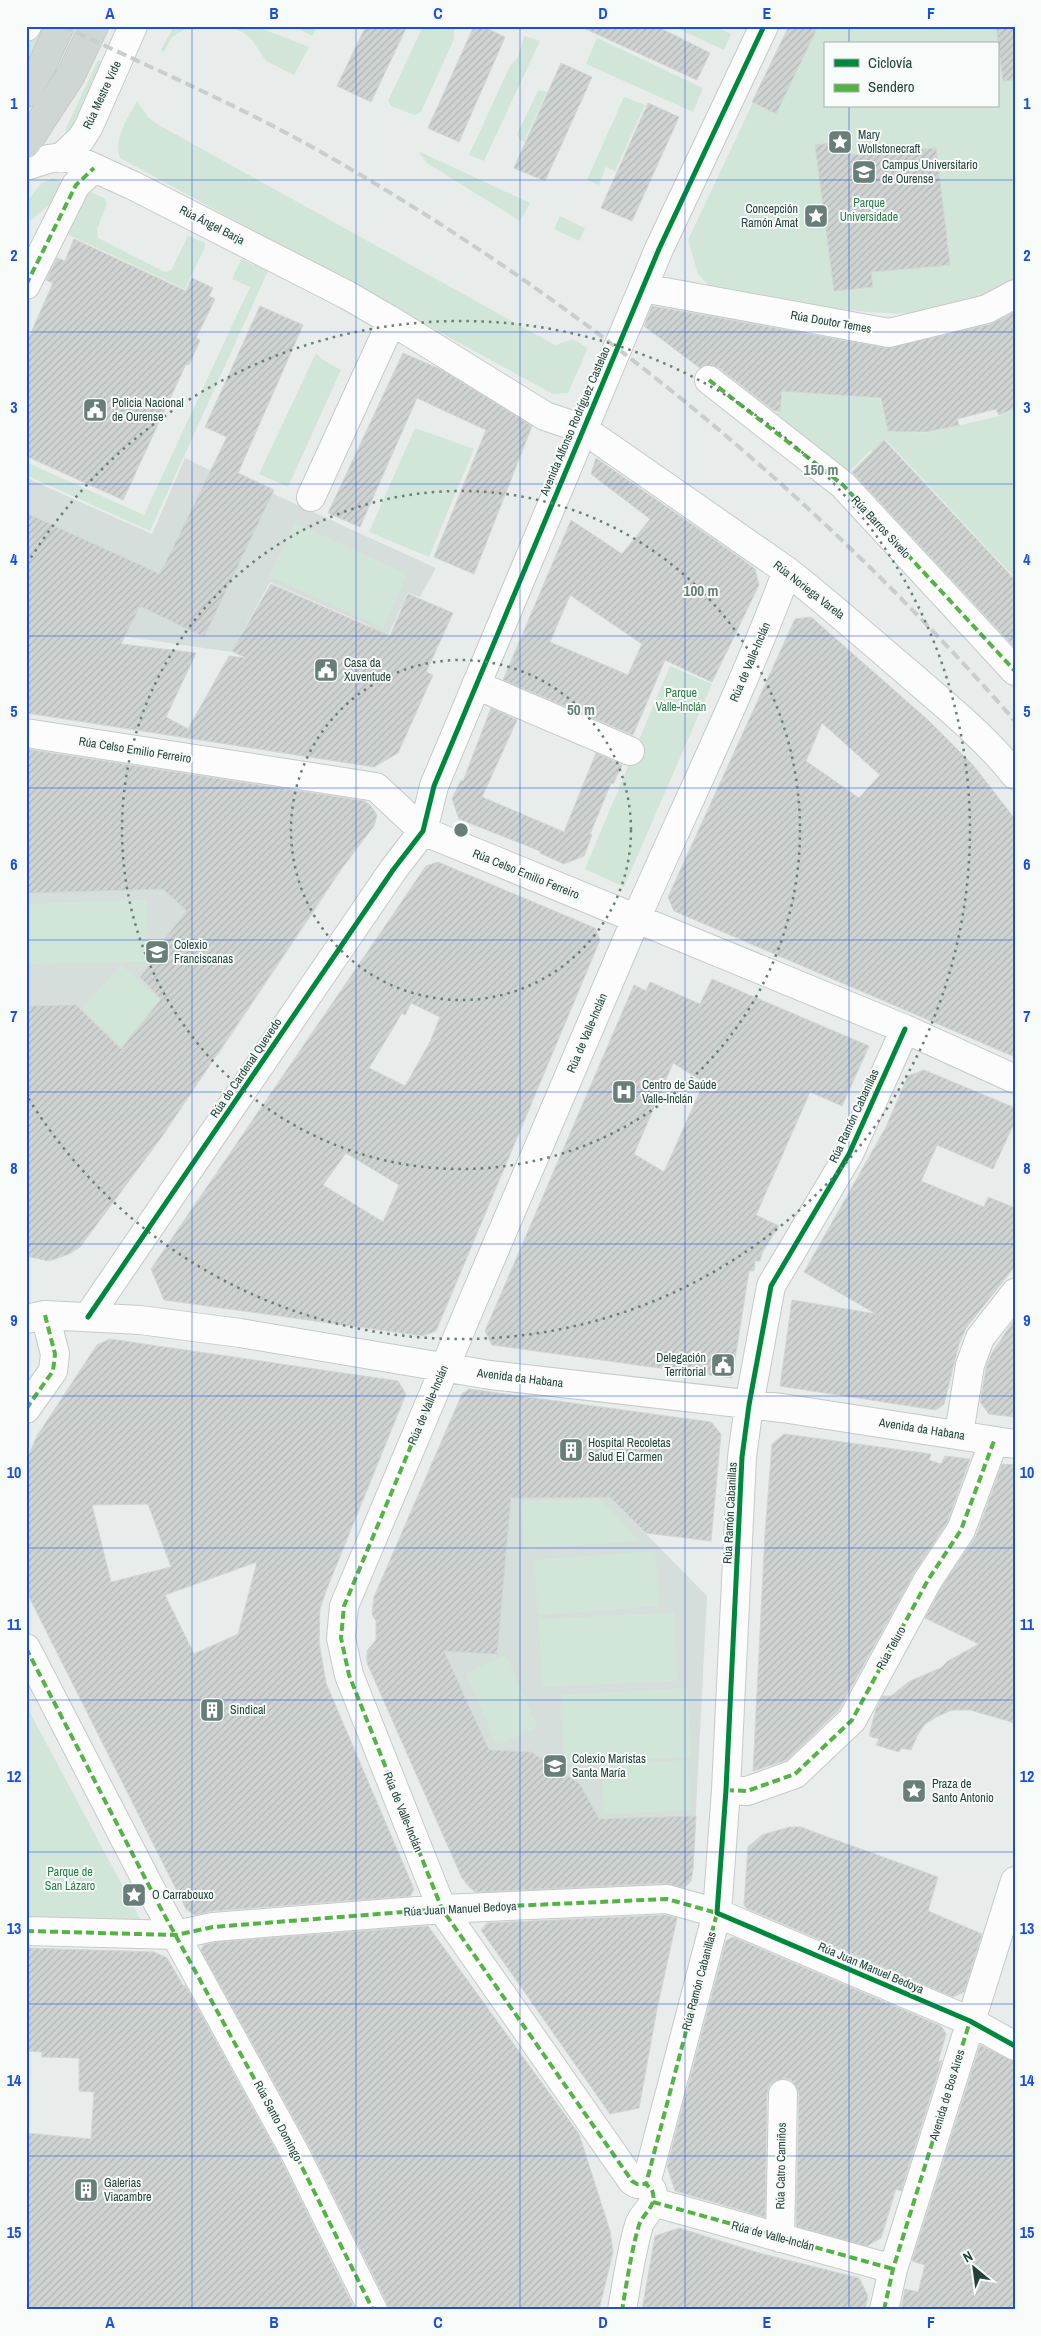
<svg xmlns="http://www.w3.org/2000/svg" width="1041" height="2336" viewBox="0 0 1041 2336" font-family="'Archivo Narrow',sans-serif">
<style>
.built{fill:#d6dedb}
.green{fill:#d1e6d8;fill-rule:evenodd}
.building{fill:url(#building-hatch);stroke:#d1d6d4;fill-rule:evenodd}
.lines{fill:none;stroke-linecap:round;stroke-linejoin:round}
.minor-casing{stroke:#c5cac8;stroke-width:30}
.major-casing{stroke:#c3ccc9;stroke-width:30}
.minor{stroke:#fcfcfc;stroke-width:28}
.major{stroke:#cfd7d5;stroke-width:28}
.rail{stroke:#c9cdcc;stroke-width:4;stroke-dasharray:10 5;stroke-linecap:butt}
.quiet{stroke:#55b346;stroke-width:4;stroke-dasharray:8 4;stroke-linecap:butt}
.cycleway-casing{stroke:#f7fbf9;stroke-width:8}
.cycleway{stroke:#00873e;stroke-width:5}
.grid{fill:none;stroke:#1d4ed8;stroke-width:1;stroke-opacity:0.55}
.ring{fill:none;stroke:#697e78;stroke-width:2.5;stroke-dasharray:2.5 5}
.labels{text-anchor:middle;stroke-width:4;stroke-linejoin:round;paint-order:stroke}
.street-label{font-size:12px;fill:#24423a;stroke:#f7fbf9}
.poi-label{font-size:12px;fill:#24423a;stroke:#f7fbf9;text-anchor:start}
.park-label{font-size:12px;fill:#2d7a4b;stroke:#f7fbf9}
.centre{fill:#697e78;stroke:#f7fbf9;stroke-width:2.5}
.ring-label{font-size:15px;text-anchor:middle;font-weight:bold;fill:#697e78;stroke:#f7fbf9;stroke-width:4;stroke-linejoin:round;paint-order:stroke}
.neatline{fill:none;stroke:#1d4ed8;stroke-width:2}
.grid-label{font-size:16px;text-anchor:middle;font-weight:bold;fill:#1d4ed8}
</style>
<defs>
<pattern id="building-hatch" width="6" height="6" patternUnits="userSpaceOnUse" patternTransform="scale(1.25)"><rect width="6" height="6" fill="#cfd4d2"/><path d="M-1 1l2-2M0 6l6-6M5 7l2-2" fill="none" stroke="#b2b7b5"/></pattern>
</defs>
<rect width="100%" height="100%" fill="#e8edeb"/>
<path class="built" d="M185 458 247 488 256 486 436 568 420 597 408 593 381 650 362 643 370 626 270 582 231 652 26 622 27 478 152 534Z
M285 866 325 895 218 1055 175 1013 169 1020 153 1009 121 1049 76 1005 26 1006V892L163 889 200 898Z
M417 1497H610L707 1596 693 1869 691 1881 687 1886 671 1889 485 1898 468 1887 462 1878 366 1656 369 1647 376 1642 384 1622 372 1614 374 1597Z"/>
<path class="green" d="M174 26H190L172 37 164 52 161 50Z
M230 26H255L309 47 294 75 266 61 252 40 244 33Z
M292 26H317L313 36Z
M423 26H454V39L421 112 415 115 391 106 388 101Z
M672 26H714L731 34 724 50Z
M789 26H1015V284C1003 290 992 297 980 301 906 331 786 299 708 285L698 274 688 240ZM825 44H997V106H825Z
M34 32 47 37 26 76V50Z
M524 36 540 41 484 161 469 155 510 66 518 57Z
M597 38 703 88 693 112 586 64Z
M98 60 107 64 89 107 68 134 65 130Z
M540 90 547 92 524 142 520 141 517 134 538 91Z
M624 97 645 105 615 171 606 167 599 185 587 180Z
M137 101 148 117 157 124 555 345 573 339 588 348 568 393 553 394 120 158C113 139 128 118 137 101Z
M418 151 530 203 520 221 427 163Z
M53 178 64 184 60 196 30 221 27 201 42 183Z
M88 191 104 198 107 203 97 229 98 238 163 271 167 272 172 269 188 236 205 243V247L185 289 60 231Z
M560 216 585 228 579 241 554 229Z
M241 259 268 271 150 531 26 475V462L144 515 250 287 232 279Z
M316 353 323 360 341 370 288 487 259 474Z
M783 391 880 399 888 431 926 433 999 416 1015 409V578L886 440 874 452 871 450 841 480 744 402 780 413Z
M415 428 474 449 429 557 369 532Z
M295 523 407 574 383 628 269 576Z
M670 666 712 684 624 887 585 869Z
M147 900 148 961 26 964V904Z
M121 965 175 1013 169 1020 153 1008 121 1046 82 1008Z
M599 1498 639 1541 524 1549 522 1502Z
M655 1551 659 1606 538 1615 534 1560Z
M674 1613 677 1681 542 1687 539 1619Z
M506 1655 537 1727 497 1745 466 1673Z
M687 1688 691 1757 564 1764 561 1695Z
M26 1705 144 1926 26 1920Z
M688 1760 690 1810 604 1814 602 1765Z"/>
<path class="building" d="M366 26H407L371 102 337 86Z
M474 26H481L505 37 459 142 428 128Z
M579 26H656L710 53 697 80Z
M789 26H818L776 114 752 102Z
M996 26H1015V80L1003 81Z
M561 63 592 77 545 181 514 168Z
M648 103 679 117 632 221 601 208Z
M849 141 851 155 936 148 950 265 871 272 873 287 834 291 815 145Z
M74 239 186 291 192 278 213 288 209 296 215 299 196 338 200 340 189 365 186 364 123 500 26 456V344L53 283 46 280 57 258 65 261Z
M260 306 303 325 238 473 274 490 204 637 140 606 121 644 196 653 166 717 188 729 229 656 246 658 232 651 271 584 390 636 408 594 453 613 426 672 433 675 398 753 374 767 26 713V513L160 574 227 437 205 427Z
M652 306 887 348 991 324 1015 312V408L999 415 996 409 957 419 959 425 926 432 888 431 881 398 782 391 780 412 773 410 718 367 711 365 700 368 644 326Z
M403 353 442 370 532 426 474 574 434 557 486 430 417 398 360 527 328 513Z
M884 440 1015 580V648L852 472Z
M596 458 739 557 755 569 759 585 712 682 665 660 633 735 503 680 571 520 622 554 650 519 591 474ZM570 595 642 644 628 675 550 642Z
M811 617 928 720 973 765 1015 819V1057L674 911 668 897 795 619ZM822 723 880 775 859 798 806 761Z
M491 708 517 720 482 797 564 832 596 753 622 765 613 784 611 783 590 834 592 835 584 856 564 864 540 853V851L459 819 452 799 461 780 463 781Z
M26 749 364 801 370 805 377 815 374 826 342 868 163 1135 80 1247 69 1254 49 1261 26 1256V1006L76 1005 121 1049 161 999 140 977 166 945 162 942 187 911 163 889 26 893Z
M438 862 595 928 600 940 436 1331 423 1336 164 1300 151 1269 426 866ZM411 1003 440 1017 430 1042 405 1086 369 1068 402 1013 405 1015ZM346 1153 399 1185 383 1222 323 1185Z
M712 979 869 1046 842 1106 810 1092 756 1215 779 1226 762 1253 760 1261H755L754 1271H749L732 1378 492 1345 485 1331 634 985 646 991 650 982 700 1004ZM673 1063 704 1082 664 1172 634 1154Z
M924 1070 1015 1108V1121L993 1169 937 1145 921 1181 984 1207 988 1197 1015 1208V1266L966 1328 959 1344 944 1404 936 1410 780 1386 792 1300 876 1314 804 1272 886 1127 908 1076Z
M1015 1319V1417L989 1414 980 1402 987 1364 993 1351Z
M110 1339 398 1381 406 1394 326 1591 320 1609 319 1642 326 1683 414 1889 410 1896 212 1911 195 1915 186 1909 26 1591V1461L37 1436 97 1345ZM148 1504 171 1567 111 1582 92 1505ZM257 1562 238 1634 194 1654 165 1595Z
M469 1389 711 1422 721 1434 711 1541 646 1533 610 1497 511 1498 497 1654 444 1651 489 1750 531 1752 580 1784 599 1819 696 1816 693 1869 691 1881 684 1888 666 1883 475 1892 462 1878 367 1663V1651L376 1640V1621L372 1614 374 1597 462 1394Z
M784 1434 931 1454 929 1460 941 1464 945 1456 970 1459 947 1523 914 1573 839 1710 787 1760 753 1771 765 1533 772 1444Z
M1002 1464 1015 1465V1723L970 1710H952L938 1716 925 1724 918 1734 911 1750 901 1748 899 1752 876 1745 879 1739 869 1736 876 1709 883 1696H891L910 1681 941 1668 948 1661 979 1644 925 1618 941 1588 976 1536Z
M789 1827H801L814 1832 938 1877 928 1911 982 1934 964 1992 953 1997 746 1908 744 1904 748 1847 762 1835Z
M665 1915 677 1918 657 2009 639 2108 610 2114 481 1930 487 1923Z
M428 1926 579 2134 610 2231 613 2252 599 2310H388L387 2303 309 2146 201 1950 204 1945 215 1942Z
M733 1937 941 2026 946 2034 938 2062 942 2060 901 2191 896 2189 881 2238 867 2246 796 2226 799 2094 796 2086 791 2080 784 2078 775 2081 769 2086 767 2094 765 2217 675 2191 667 2166 726 1941Z
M26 1948 154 1952 167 1958 184 1987 185 1985 281 2160 355 2310H26V2133L91 2139 94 2092 79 2091V2058L42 2057V2052L26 2051Z
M980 2045 1015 2062V2310H901L905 2289 918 2292 925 2265 912 2261Z
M679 2228 759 2253 859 2278 868 2296 865 2310H642L655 2236Z"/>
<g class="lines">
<defs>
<path id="minor" d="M26 27 27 26
M62 157 81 139 89 126 133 26
M26 166 48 159 62 157 77 160 134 186 347 295 390 320 545 416 583 429 787 571C828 603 867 638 907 672 944 704 984 736 1015 775
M26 285 76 185 94 168
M643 288 889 333 987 309 1015 294
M709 380 843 485 1015 671
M311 497 388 329 390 320
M476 685 630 751
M26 733 376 787 423 831 905 1029 1015 1079
M88 1317 393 870 423 831 434 786 659 249 764 26
M26 1319 45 1315 140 1320 240 1333 490 1375 782 1408 1015 1444
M26 1409 53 1371 55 1354 45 1315
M959 1434 970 1365 980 1338 1015 1293
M26 1648 160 1907 295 2153 373 2310
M726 1790 747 1791 795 1774 852 1720 928 1580 961 1530 994 1441
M26 1931 176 1935 213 1927 442 1909 667 1899 717 1913 970 2021 1015 2046
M646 2184 717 1913 726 1790 742 1457 749 1405 771 1286 849 1154 905 1029
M653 2202 893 2269
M780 2238 783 2094
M622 2310C627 2282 631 2252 639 2225 644 2211 658 2207 652 2190L646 2184H637L632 2181 442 1909 349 1675 341 1638 344 1606C441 1377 537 1147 636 919 687 803 743 689 787 571
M884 2310 893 2269 1015 1881"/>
<path id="major" d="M26 93 42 65 60 26
M26 144 71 75 94 26"/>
</defs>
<use href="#minor" class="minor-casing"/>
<use href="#major" class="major-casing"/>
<use href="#minor" class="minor"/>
<use href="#major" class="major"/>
<path class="rail" d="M63 26C143 64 226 100 305 143 572 292 813 490 1015 721"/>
<path class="quiet" d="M26 285 76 185 94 168
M709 380 843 485 1015 671
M444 1367 344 1606 341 1638 349 1675 442 1909 632 2181 637 2184H646L652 2190C658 2207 644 2211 639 2225 631 2252 627 2282 622 2310
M26 1409 53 1371 55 1354 45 1315
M26 1648 160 1907 295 2153 373 2310
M726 1790 747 1791 795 1774 852 1720 928 1580 961 1530 994 1441
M26 1931 176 1935 213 1927 442 1909 667 1899 717 1913 646 2184
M653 2202 893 2269
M884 2310 893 2269 970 2021"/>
<defs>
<path id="cycleway" d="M905 1029 849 1154 771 1286 749 1405 742 1457 726 1790 717 1913 970 2021 1015 2046
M88 1317 393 870 423 831 434 786 659 249 764 26"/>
</defs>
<use href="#cycleway" class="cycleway-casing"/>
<use href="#cycleway" class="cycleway"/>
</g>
<path class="grid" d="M192 26V2310M356 26V2310M520 26V2310M685 26V2310M849 26V44M849 106V2310M26 180H1015M26 332H1015M26 484H1015M26 636H1015M26 788H1015M26 940H1015M26 1092H1015M26 1244H1015M26 1396H1015M26 1548H1015M26 1700H1015M26 1852H1015M26 2004H1015M26 2156H1015"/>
<g class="ring">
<circle cx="461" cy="830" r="170"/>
<circle cx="461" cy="830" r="339"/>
<path d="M27 564A509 509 0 1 1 27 1096"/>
</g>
<defs>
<symbol id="sight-square" viewBox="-11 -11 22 22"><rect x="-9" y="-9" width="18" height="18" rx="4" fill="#697e78" stroke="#f7fbf9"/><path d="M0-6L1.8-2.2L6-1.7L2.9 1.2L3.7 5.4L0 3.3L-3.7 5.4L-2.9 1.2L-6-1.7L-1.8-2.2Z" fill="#fff"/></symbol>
<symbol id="university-square" viewBox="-11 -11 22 22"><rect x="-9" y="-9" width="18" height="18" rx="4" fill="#697e78" stroke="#f7fbf9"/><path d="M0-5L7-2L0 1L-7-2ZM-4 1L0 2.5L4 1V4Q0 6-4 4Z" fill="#fff"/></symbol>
<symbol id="civic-square" viewBox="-11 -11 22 22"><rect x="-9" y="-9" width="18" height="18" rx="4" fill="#697e78" stroke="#f7fbf9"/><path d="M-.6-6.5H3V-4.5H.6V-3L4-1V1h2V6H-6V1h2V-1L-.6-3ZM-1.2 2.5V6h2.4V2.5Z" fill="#fff"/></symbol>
<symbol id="school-square" viewBox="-11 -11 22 22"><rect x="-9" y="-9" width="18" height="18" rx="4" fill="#697e78" stroke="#f7fbf9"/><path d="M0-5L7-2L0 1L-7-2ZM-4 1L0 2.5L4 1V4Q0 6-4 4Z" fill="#fff"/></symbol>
<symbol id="hospital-square" viewBox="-11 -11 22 22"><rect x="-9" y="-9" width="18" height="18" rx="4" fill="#697e78" stroke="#f7fbf9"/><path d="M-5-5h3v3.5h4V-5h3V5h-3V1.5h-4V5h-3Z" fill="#fff"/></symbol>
<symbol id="building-square" viewBox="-11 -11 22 22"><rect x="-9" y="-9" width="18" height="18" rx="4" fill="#697e78" stroke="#f7fbf9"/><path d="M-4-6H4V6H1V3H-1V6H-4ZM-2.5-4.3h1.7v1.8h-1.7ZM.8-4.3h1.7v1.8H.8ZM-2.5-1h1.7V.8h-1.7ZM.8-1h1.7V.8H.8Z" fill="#fff"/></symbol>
</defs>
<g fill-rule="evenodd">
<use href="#sight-square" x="826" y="128" width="28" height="28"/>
<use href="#university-square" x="850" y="158" width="28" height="28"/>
<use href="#sight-square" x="802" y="202" width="28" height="28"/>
<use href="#civic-square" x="81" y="396" width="28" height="28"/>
<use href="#civic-square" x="312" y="656" width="28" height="28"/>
<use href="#school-square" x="143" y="938" width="28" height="28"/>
<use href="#hospital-square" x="610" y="1078" width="28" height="28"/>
<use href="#civic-square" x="709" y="1351" width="28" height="28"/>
<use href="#building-square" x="557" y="1436" width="28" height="28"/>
<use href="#building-square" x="198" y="1696" width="28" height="28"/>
<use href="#school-square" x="541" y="1752" width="28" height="28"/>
<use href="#sight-square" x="900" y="1777" width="28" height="28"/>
<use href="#sight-square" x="120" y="1881" width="28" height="28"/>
<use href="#building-square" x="72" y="2176" width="28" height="28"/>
</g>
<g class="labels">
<g class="street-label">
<text transform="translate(102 95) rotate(-65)" y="4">Rúa Mestre Vide</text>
<text transform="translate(212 225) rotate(27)" y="4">Rúa Ángel Barja</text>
<text transform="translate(831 322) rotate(10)" y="4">Rúa Doutor Temes</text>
<text transform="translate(575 421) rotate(-67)" y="4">Avenida Alfonso Rodríguez Castelao</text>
<text transform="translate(881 527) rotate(47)" y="4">Rúa Barros Sivelo</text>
<text transform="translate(809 590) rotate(38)" y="4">Rúa Noriega Varela</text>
<text transform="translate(750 662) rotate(-67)" y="4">Rúa de Valle-Inclán</text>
<text transform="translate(135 750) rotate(9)" y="4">Rúa Celso Emilio Ferreiro</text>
<text transform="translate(526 874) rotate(22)" y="4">Rúa Celso Emilio Ferreiro</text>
<text transform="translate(587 1033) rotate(-67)" y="4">Rúa de Valle-Inclán</text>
<text transform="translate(246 1068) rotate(-56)" y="4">Rúa do Cardenal Quevedo</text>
<text transform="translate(854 1116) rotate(-65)" y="4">Rúa Ramón Cabanillas</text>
<text transform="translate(520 1378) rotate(7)" y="4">Avenida da Habana</text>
<text transform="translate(428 1405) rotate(-67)" y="4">Rúa de Valle-Inclán</text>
<text transform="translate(922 1429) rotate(9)" y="4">Avenida da Habana</text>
<text transform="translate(730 1513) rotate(-87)" y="4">Rúa Ramón Cabanillas</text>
<text transform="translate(891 1648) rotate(-61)" y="4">Rúa Teluro</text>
<text transform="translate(403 1812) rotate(68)" y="4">Rúa de Valle-Inclán</text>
<text transform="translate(460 1909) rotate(-3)" y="4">Rúa Juan Manuel Bedoya</text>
<text transform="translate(871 1968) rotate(23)" y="4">Rúa Juan Manuel Bedoya</text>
<text transform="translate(699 1981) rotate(-75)" y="4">Rúa Ramón Cabanillas</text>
<text transform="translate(947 2095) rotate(-73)" y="4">Avenida de Bos Aires</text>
<text transform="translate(278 2121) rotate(62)" y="4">Rúa Santo Domingo</text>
<text transform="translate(781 2166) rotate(-89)" y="4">Rúa Catro Camiños</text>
<text transform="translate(773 2236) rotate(15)" y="4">Rúa de Valle-Inclán</text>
</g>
<g class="poi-label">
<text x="858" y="139">Mary<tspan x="858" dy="14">Wollstonecraft</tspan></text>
<text x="882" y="169">Campus Universitario<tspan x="882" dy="14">de Ourense</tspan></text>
<text x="798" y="213" text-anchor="end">Concepción<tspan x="798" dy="14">Ramón Amat</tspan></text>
<text x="112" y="407">Policia Nacional<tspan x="112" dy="14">de Ourense</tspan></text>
<text x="344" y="667">Casa da<tspan x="344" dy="14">Xuventude</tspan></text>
<text x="174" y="949">Colexio<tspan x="174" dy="14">Franciscanas</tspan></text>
<text x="642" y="1089">Centro de Saúde<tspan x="642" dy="14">Valle-Inclán</tspan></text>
<text x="706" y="1362" text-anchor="end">Delegación<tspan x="706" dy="14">Territorial</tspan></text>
<text x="588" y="1447">Hospital Recoletas<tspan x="588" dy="14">Salud El Carmen</tspan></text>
<text x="230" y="1714">Sindical</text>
<text x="572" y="1763">Colexio Maristas<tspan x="572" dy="14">Santa María</tspan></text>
<text x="932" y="1788">Praza de<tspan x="932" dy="14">Santo Antonio</tspan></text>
<text x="152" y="1899">O Carrabouxo</text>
<text x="104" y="2187">Galerias<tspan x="104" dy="14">Viacambre</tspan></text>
</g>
<g class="park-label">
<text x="869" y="207">Parque<tspan x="869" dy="14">Universidade</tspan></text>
<text x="681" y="697">Parque<tspan x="681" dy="14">Valle-Inclán</tspan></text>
<text x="70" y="1876">Parque de<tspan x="70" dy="14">San Lázaro</tspan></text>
</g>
</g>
<circle cx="461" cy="830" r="8" class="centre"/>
<g class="ring-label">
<text x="821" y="475">150 m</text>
<text x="701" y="596">100 m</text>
<text x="581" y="715">50 m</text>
</g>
<rect width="1041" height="2336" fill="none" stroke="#f7fbf9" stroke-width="55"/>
<rect x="824" y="42" width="175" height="65" fill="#f7fbf9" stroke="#a3b1ad"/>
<rect x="834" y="59" width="25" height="8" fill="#00873e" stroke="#a3b1ad"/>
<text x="868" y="68" font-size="15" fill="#24423a">Ciclovía</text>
<rect x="834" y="84" width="25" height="8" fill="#55b346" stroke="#a3b1ad"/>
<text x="868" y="92" font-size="15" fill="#24423a">Sendero</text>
<g transform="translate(974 2268) rotate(331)" stroke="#f7fbf9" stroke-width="4" paint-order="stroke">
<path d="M0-4L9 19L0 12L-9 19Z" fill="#24423a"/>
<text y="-8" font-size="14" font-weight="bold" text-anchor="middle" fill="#24423a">N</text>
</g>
<rect x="28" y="28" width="986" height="2280" class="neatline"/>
<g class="grid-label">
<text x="110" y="19">A</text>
<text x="274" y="19">B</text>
<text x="438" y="19">C</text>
<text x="603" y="19">D</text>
<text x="767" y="19">E</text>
<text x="931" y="19">F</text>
<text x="14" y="109">1</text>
<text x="1027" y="109">1</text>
<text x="14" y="261">2</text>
<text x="1027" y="261">2</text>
<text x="14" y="413">3</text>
<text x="1027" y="413">3</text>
<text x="14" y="565">4</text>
<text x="1027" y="565">4</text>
<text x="14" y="717">5</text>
<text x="1027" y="717">5</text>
<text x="14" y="870">6</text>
<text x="1027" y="870">6</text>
<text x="14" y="1022">7</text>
<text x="1027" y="1022">7</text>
<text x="14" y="1174">8</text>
<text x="1027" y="1174">8</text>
<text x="14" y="1326">9</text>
<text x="1027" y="1326">9</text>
<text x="14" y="1478">10</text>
<text x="1027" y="1478">10</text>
<text x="14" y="1630">11</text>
<text x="1027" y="1630">11</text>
<text x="14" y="1782">12</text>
<text x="1027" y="1782">12</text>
<text x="14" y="1934">13</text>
<text x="1027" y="1934">13</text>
<text x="14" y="2086">14</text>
<text x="1027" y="2086">14</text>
<text x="14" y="2238">15</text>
<text x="1027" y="2238">15</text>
<text x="110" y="2328">A</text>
<text x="274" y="2328">B</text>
<text x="438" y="2328">C</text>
<text x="603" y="2328">D</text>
<text x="767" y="2328">E</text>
<text x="931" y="2328">F</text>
</g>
</svg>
